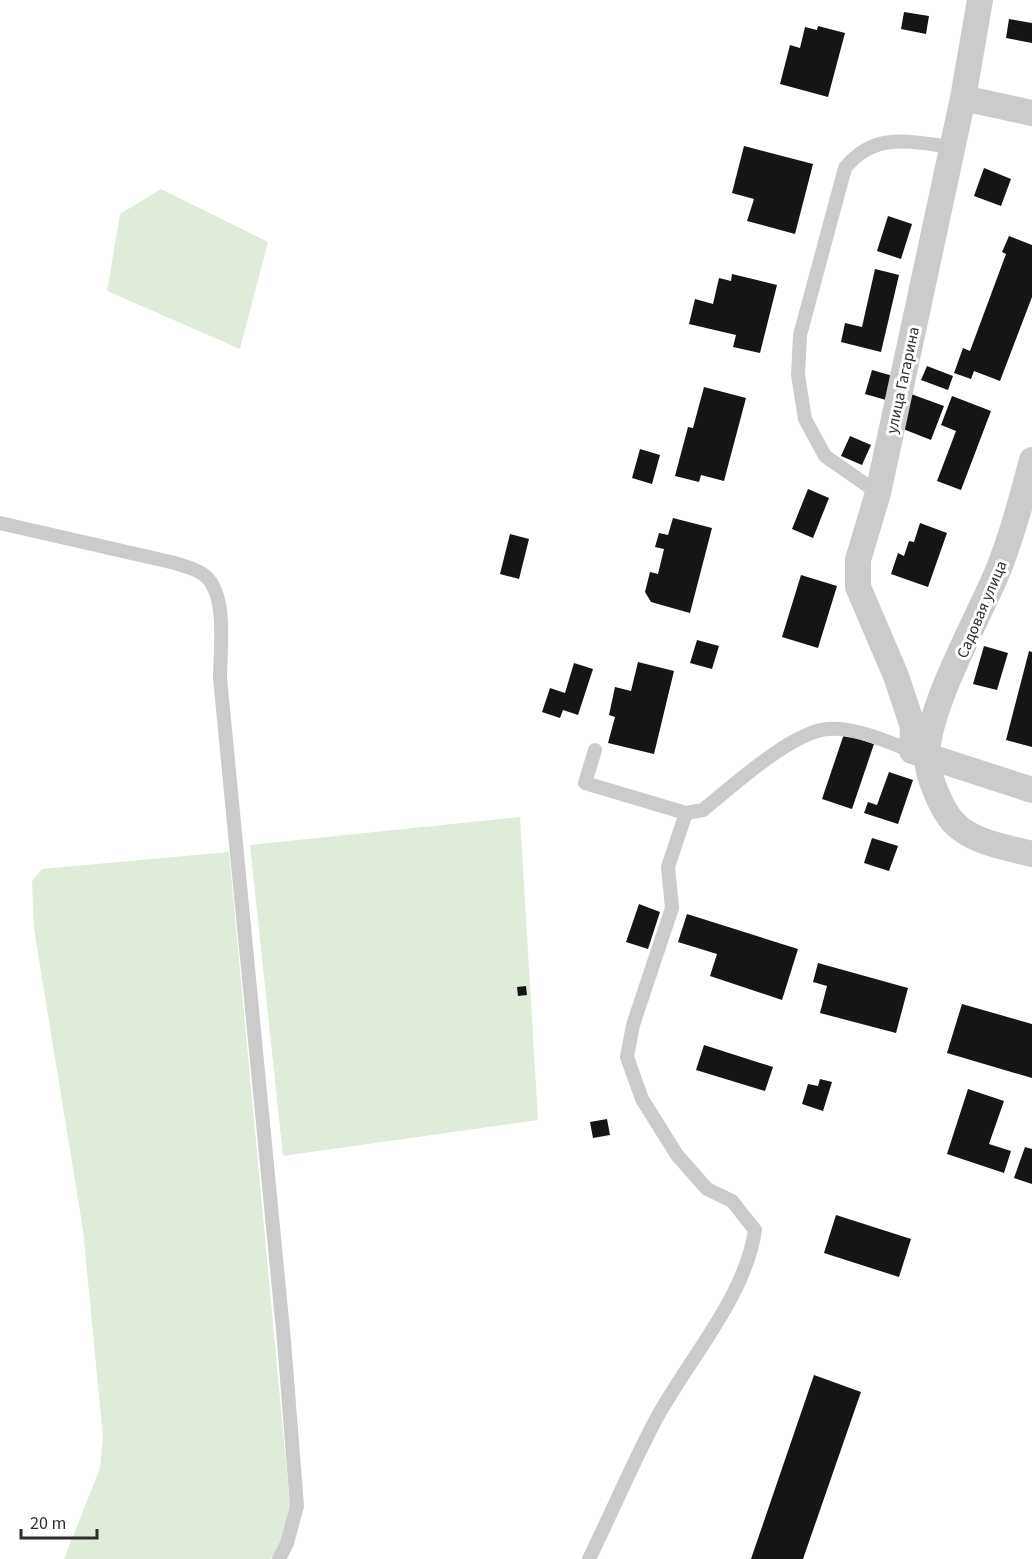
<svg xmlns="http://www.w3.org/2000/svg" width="1032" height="1559" viewBox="0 0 1032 1559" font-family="'Source Sans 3',sans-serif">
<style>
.green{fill:#e0ecda}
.building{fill:#151515}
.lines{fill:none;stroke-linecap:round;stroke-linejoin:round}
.service{stroke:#cbcbcb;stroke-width:14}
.minor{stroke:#cbcbcb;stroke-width:26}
.labels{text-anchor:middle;stroke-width:6;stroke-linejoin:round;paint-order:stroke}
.street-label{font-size:16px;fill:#2e2e2e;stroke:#fff}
</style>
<rect width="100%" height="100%" fill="#fff"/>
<path class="green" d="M161 189 268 242 240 349 107 291 120 214Z
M520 817 538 1120 283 1156 250 845Z
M229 852 290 1505 281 1539 271 1559H64L100 1468 103 1437 83 1230 34 929 32 881 42 869Z"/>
<path class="building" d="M904 12 929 16 926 34 901 29Z
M1009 19 1032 23V43L1006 38Z
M818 26 845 33 828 97 780 84 790 45 800 48 805 27 817 30Z
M744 146 813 164 795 234 747 221 754 199 732 193Z
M984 168 1011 179 1001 206 974 196Z
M888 216 912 224 901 259 877 251Z
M1009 236 1032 245V297L1000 381 974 371 971 379 954 373 963 348 970 351 1006 254 1002 252Z
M875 269 899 275 881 352 841 342 845 323 862 327Z
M732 274 777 285 760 353 733 347 736 335 689 324 695 299 713 304 719 278 731 281Z
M927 366 953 376 948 390 921 380Z
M872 370 893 376 886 400 865 394Z
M704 387 746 398 724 481 701 475 699 482 675 476 688 427 693 428Z
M911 394 944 406 931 440 898 427Z
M952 396 991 411 961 490 937 481 956 431 941 425Z
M850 436 871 445 862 465 841 456Z
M640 449 660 455 652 484 632 478Z
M808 489 829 498 813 538 792 529Z
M673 518 712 528 690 613 651 602 645 592 650 572 658 574 664 549 655 547 659 533 668 535Z
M920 523 947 533 928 587 891 574 898 553 904 556 909 541 914 542Z
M510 534 529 539 519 579 500 574Z
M801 575 837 586 818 648 782 637Z
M697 640 719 646 712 669 690 663Z
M984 646 1008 653 997 690 973 684Z
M1029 651 1032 652V747L1006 740Z
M638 662 674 671 654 754 608 743 615 717 609 715 615 687 631 691Z
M574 663 593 669 578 715 563 710 560 718 542 712 550 688 565 693Z
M844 734 874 744 852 809 822 799Z
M889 772 913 780 898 824 864 813 868 802 877 805Z
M872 838 898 846 889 871 864 863Z
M639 904 660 912 648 949 626 942Z
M687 914 798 949 782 1000 710 976 717 954 678 942Z
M818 963 908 988 896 1033 820 1013 827 986 813 982Z
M526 986 527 995 518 996 517 987Z
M962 1004 1032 1024V1078L947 1053Z
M704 1045 773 1067 765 1091 696 1070Z
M820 1079 832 1082 823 1111 802 1104 808 1084 818 1086Z
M968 1089 1004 1101 989 1144 1011 1151 1004 1173 947 1154Z
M607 1119 610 1135 593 1138 590 1122Z
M1025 1147 1032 1149V1184L1014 1178Z
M836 1215 911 1239 899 1277 824 1253Z
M814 1375 861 1392 803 1559H751Z"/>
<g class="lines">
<path class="service" d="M878 493 825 456 805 419 798 375 800 335 845 168C875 131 910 142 952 147
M0 523 175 563C183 566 194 568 201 573 229 589 220 650 220 678L284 1341 297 1506 287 1543 279 1559
M595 750 585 783 686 813 703 810C733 786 790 733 827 729 853 726 888 742 912 751
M589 1559C611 1514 631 1467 654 1423 686 1362 745 1299 755 1230L732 1201 707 1189 677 1155 642 1099 627 1057 633 1025 672 908 668 867 686 813"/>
<path class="minor" d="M980 0 963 98 878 493 858 560V587L896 676 913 727 912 751 1032 790
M963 98 1032 113
M1032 460C1022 498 1012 536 997 573 977 620 928 707 927 755 926 773 941 808 953 822 973 843 1005 847 1032 854"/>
</g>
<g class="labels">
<g class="street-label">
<text transform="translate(902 380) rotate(-78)" y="6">улица Гагарина</text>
<text transform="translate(981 609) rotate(-67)" y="6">Садовая улица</text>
</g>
</g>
<path d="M21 1529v9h76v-9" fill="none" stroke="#2e2e2e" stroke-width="3"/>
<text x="30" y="1529" font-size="18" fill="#2e2e2e" stroke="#ffffff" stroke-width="4.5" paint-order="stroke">20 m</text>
</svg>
